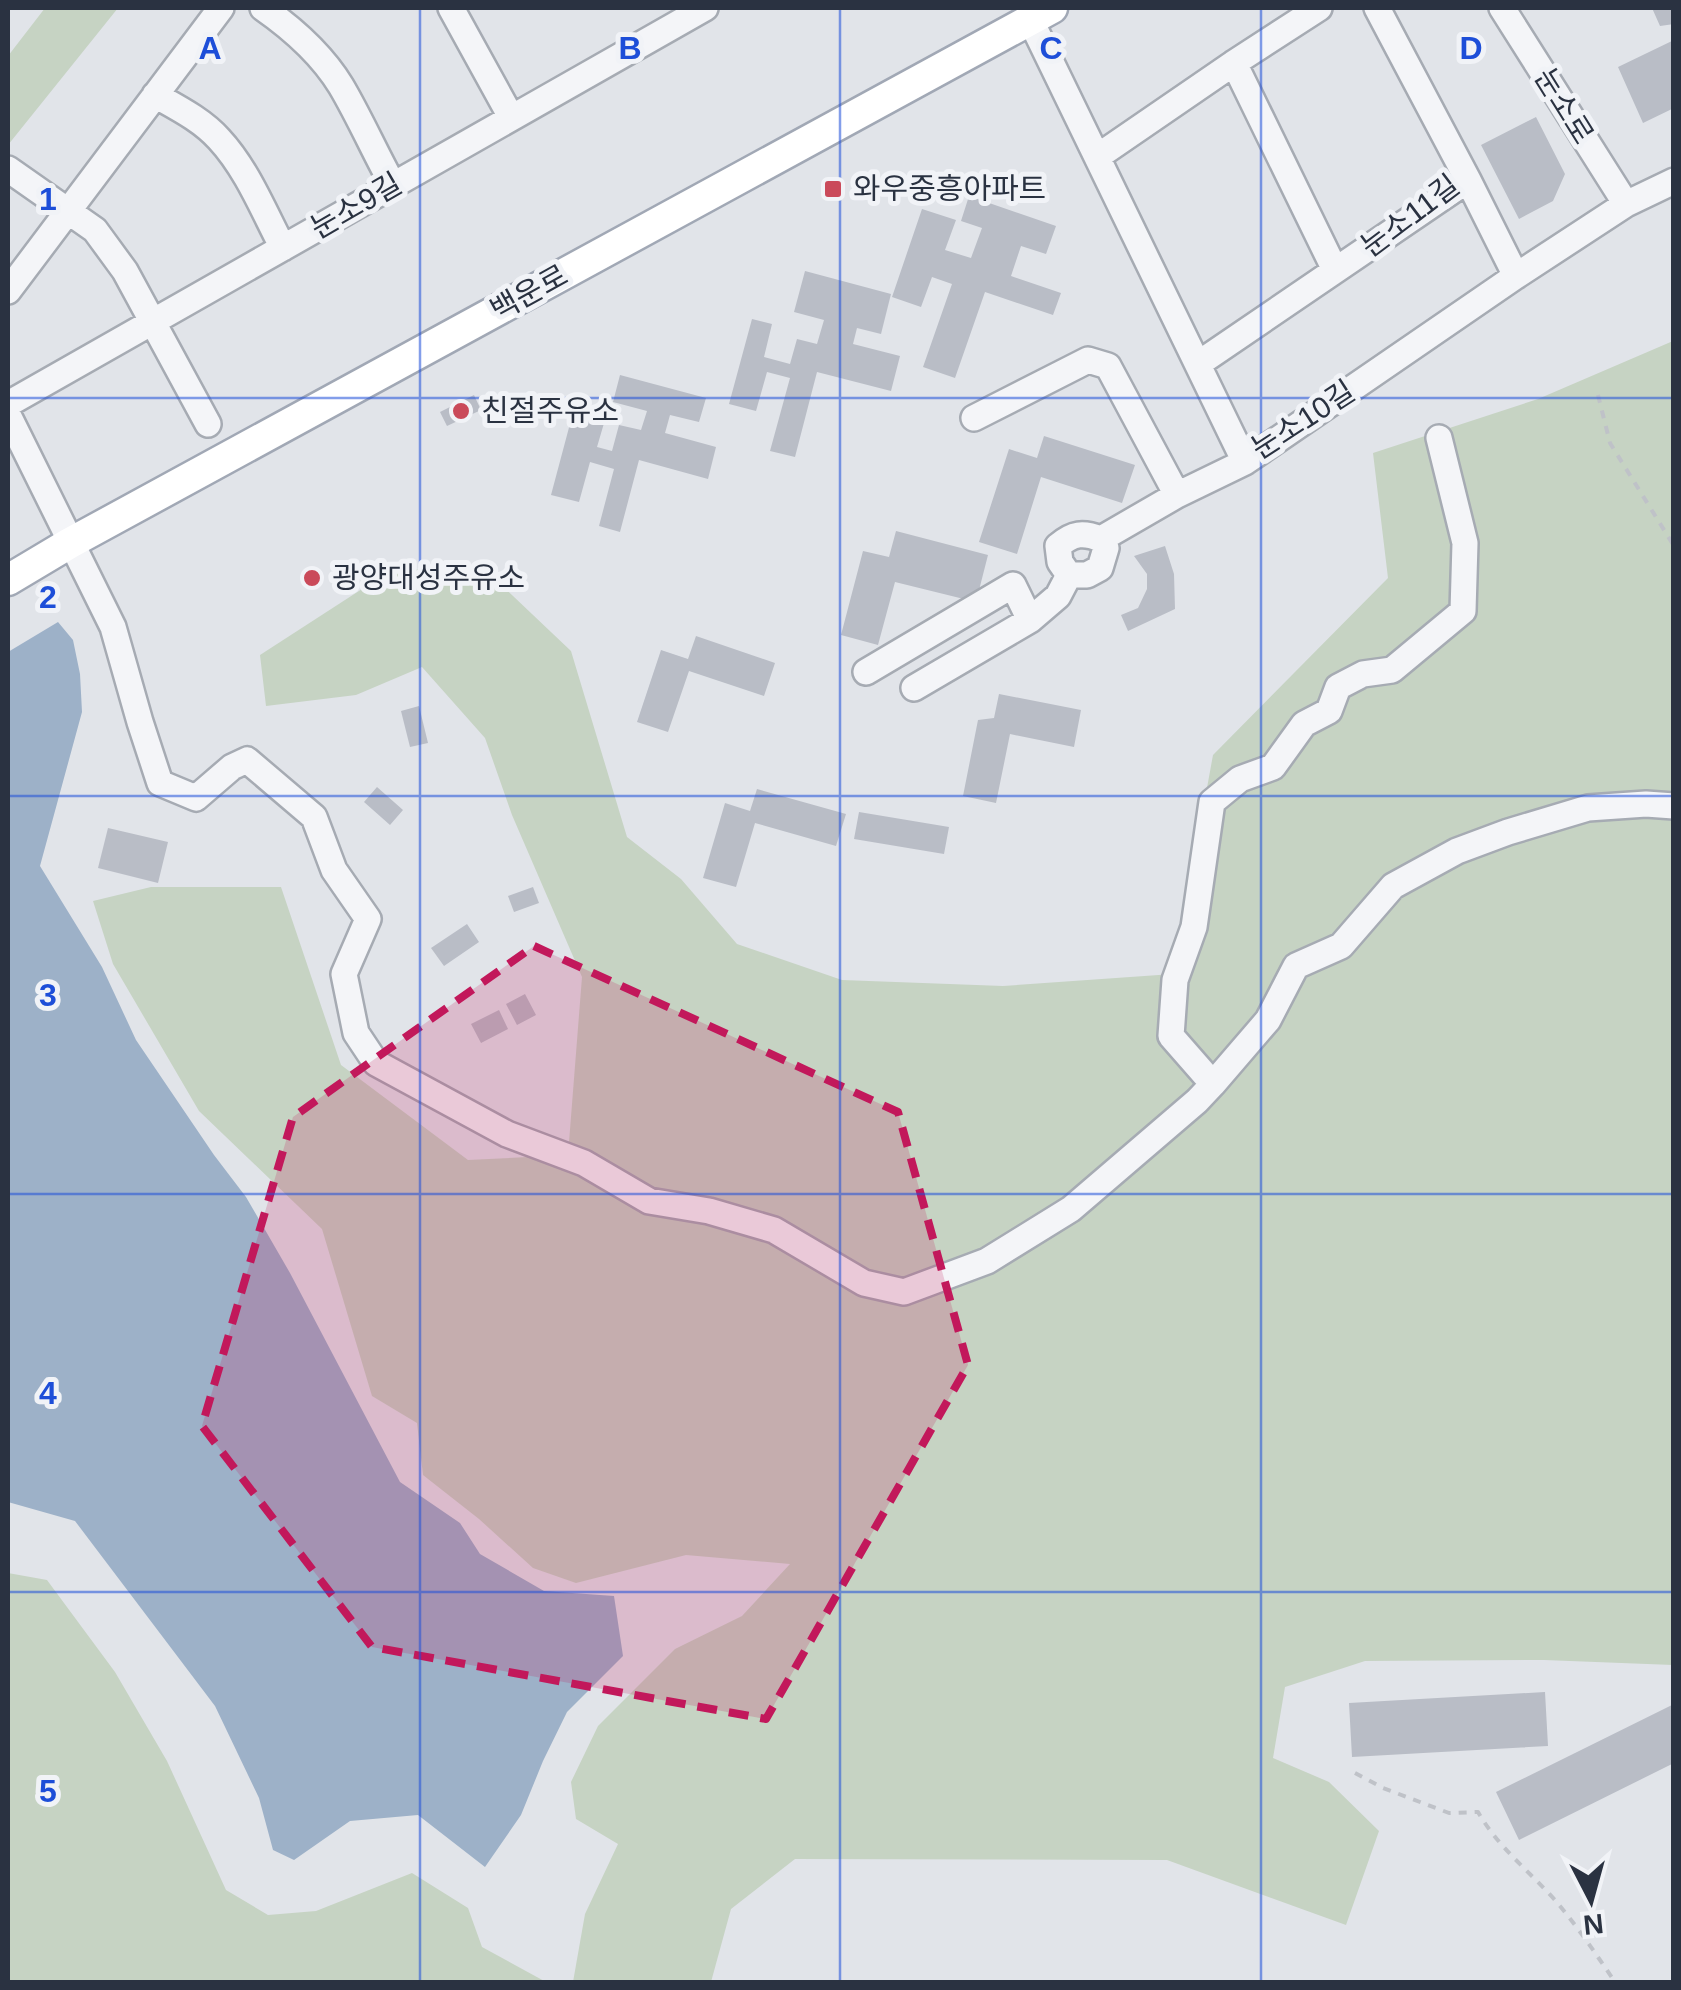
<svg xmlns="http://www.w3.org/2000/svg" width="1681" height="1990" viewBox="0 0 1681 1990" font-family="Helvetica,'Noto Sans KR',sans-serif">
<style>
.green{fill:#c6d3c3}
.water{fill:#9db1c8}
.building{fill:#b9bdc6}
.lines{fill:none;stroke-linecap:round;stroke-linejoin:round}
.minor-casing{stroke:#a6abb3;stroke-width:30}
.major-casing{stroke:#a1a8b5;stroke-width:35}
.path{stroke:#bfc2c8;stroke-width:4;stroke-dasharray:8 8;stroke-linecap:butt}
.minor{stroke:#f4f5f8;stroke-width:25}
.major{stroke:#fff;stroke-width:30}
.marked{fill:#c2185b;fill-opacity:0.2;stroke:#c2185b;stroke-width:8;stroke-dasharray:20 12;stroke-linejoin:round}
.grid{fill:none;stroke:#1d4ed8;stroke-width:2.5;stroke-opacity:0.55}
.poi-dot{fill:#ca4a5a;stroke:#f1f3f7;stroke-width:4}
.labels{text-anchor:middle;stroke-width:10;stroke-linejoin:round;paint-order:stroke}
.street-label{font-size:30px;fill:#2a3241;stroke:#f1f3f7}
.poi-label{font-size:30px;fill:#2a3241;stroke:#f1f3f7;text-anchor:start}
.grid-label{font-size:32px;text-anchor:middle;font-weight:bold;fill:#1d4ed8;stroke:#f1f3f7;stroke-width:10;stroke-linejoin:round;paint-order:stroke}
</style>
<rect width="100%" height="100%" fill="#e1e4e9"/>
<path class="green" d="M45 8H118L8 145V56Z
M1673 341V1665L1544 1660 1365 1661 1285 1687 1273 1758 1329 1782 1379 1831 1346 1925 1167 1860 795 1859 731 1909 711 1982H573L585 1914 618 1844 576 1819 571 1782 598 1726 675 1649 742 1616 790 1564 686 1555 576 1583 533 1568 479 1519 423 1475 417 1423 372 1396 322 1229 199 1111 113 964 93 901 151 887H281L341 1065 468 1160 568 1155 582 977 512 815 485 738 422 667 356 695 266 706 260 655 396 567 492 576 571 651 627 837 681 879 737 944 842 980 1003 986 1173 974 1213 755 1388 578 1373 453 1538 399Z
M8 1573 47 1580 115 1672 167 1761 226 1890 268 1915 316 1911 412 1873 468 1908 482 1947 546 1982H8Z"/>
<path class="water" d="M58 622 73 640 80 674 82 712 40 866 102 967 136 1040 214 1155 246 1197 290 1273 400 1482 460 1523 480 1554 544 1591 614 1596 623 1656 567 1712 543 1761 521 1815 485 1867 418 1815 350 1821 294 1860 273 1850 259 1798 215 1706 75 1521 8 1502V652Z"/>
<path class="building" d="M1652 8H1674V24L1660 26Z
M1674 40V108L1643 123 1618 67Z
M1536 117 1565 174 1553 201 1519 219 1481 145Z
M969 196 1056 226 1046 254 1021 246 1011 276 1061 293 1053 315 985 292 955 378 923 367 952 284 932 277 921 307 892 297 922 209 956 220 945 250 971 258 982 228 961 221Z
M805 271 891 294 881 334 857 328 853 344 900 356 891 391 817 372 795 457 770 451 790 378 767 372 756 411 729 404 752 319 772 324 764 357 790 364 797 339 817 344 824 320 794 312Z
M620 375 706 398 699 422 670 415 665 433 716 447 708 479 639 460 620 532 599 526 614 469 590 462 579 502 551 495 575 405 607 413 597 447 612 451 619 425 641 430 647 411 613 402Z
M474 395 481 410 447 426 440 412Z
M1044 436 1135 465 1122 503 1041 477 1017 554 979 542 1009 449 1037 458Z
M896 531 988 555 976 602 895 582 878 645 841 635 863 551 889 557Z
M1165 546 1174 574 1175 609 1128 631 1121 615 1138 608 1147 589V574L1134 556Z
M696 636 775 663 764 696 689 671 668 732 637 722 661 650 688 659Z
M999 694 1081 710 1074 747 1010 734 996 803 963 796 978 720 994 718Z
M419 706 428 743 410 747 401 711Z
M377 787 403 810 390 825 364 802Z
M757 789 846 814 836 846 755 823 736 887 703 878 725 803 750 811Z
M859 812 949 827 944 854 854 839Z
M108 828 168 842 158 883 98 868Z
M533 887 539 903 514 912 508 896Z
M467 924 479 942 444 966 431 948Z
M525 994 536 1015 517 1025 506 1004Z
M499 1010 508 1029 481 1043 471 1024Z
M1545 1692 1548 1746 1352 1757 1349 1703Z
M1674 1704V1763L1519 1840 1496 1792Z"/>
<g class="lines">
<defs>
<path id="minor" d="M263 8C293 29 322 55 341 86 360 118 375 153 393 185
M451 8 511 117
M1502 8 1626 204
M1030 19 1245 462
M1234 63 1335 270
M155 95C178 108 202 120 219 139 247 169 264 212 283 248
M1097 157 1234 63 1319 8
M8 169 95 230 125 271 208 424
M1468 180 1516 276
M8 291 221 8
M1198 364 1468 180 1377 8
M8 404 705 8
M8 415 113 627 140 722 160 783 196 798 232 767 247 760 314 817 334 870 368 919 344 974 356 1033 376 1063 507 1134 584 1163 649 1201 709 1211 774 1230 864 1283 904 1292 987 1261 1071 1209 1197 1101 1213 1084 1171 1036 1175 980 1194 927 1212 802 1240 779 1273 767 1304 724 1329 711 1338 687 1363 674 1392 670 1463 611 1465 543 1439 438
M974 418 1088 360 1108 366 1177 495
M1101 539 1106 548 1100 568 1087 575H1069L1060 562 1058 546C1073 533 1083 532 1101 539L1177 495 1245 462 1516 276 1626 204 1674 181
M866 672 1013 585 1030 620
M914 688 1030 620 1058 596 1069 575
M1213 1084 1268 1020 1296 966 1341 946 1393 886 1457 851 1508 832 1588 808 1646 804 1674 806"/>
<path id="major" d="M8 580 70 543 1052 8"/>
</defs>
<use href="#minor" class="minor-casing"/>
<use href="#major" class="major-casing"/>
<path class="path" d="M1598 395 1610 443 1674 546
M1355 1773 1383 1788 1449 1813 1478 1812C1498 1847 1528 1870 1555 1900 1577 1926 1596 1954 1615 1982"/>
<use href="#minor" class="minor"/>
<use href="#major" class="major"/>
</g>
<path class="marked" d="M534 946 898 1112 968 1365 766 1719 372 1647 202 1426 293 1117Z"/>
<path class="grid" d="M420 8V1982M840 8V1982M1261 8V1982M8 398H1674M8 796H1674M8 1194H1674M8 1592H1674"/>
<g class="poi-dot">
<rect x="823" y="179" width="20" height="20" rx="5"/>
<circle cx="461" cy="411" r="10"/>
<circle cx="312" cy="578" r="10"/>
</g>
<g class="labels">
<g class="street-label">
<text transform="translate(1564 106) rotate(58)" y="10">눈소로</text>
<text transform="translate(356 206) rotate(-30)" y="10">눈소9길</text>
<text transform="translate(1410 216) rotate(-37)" y="10">눈소11길</text>
<text transform="translate(529 293) rotate(-29)" y="10">백운로</text>
<text transform="translate(1303 420) rotate(-33)" y="10">눈소10길</text>
</g>
<g class="poi-label">
<text x="853" y="199">와우중흥아파트</text>
<text x="481" y="421">친절주유소</text>
<text x="332" y="588">광양대성주유소</text>
</g>
</g>
<g class="grid-label">
<text x="210" y="59">A</text>
<text x="630" y="59">B</text>
<text x="1051" y="59">C</text>
<text x="1471" y="59">D</text>
<text x="48" y="210">1</text>
<text x="48" y="608">2</text>
<text x="48" y="1006">3</text>
<text x="48" y="1404">4</text>
<text x="48" y="1802">5</text>
</g>
<rect width="1681" height="1990" fill="none" stroke="#2a3241" stroke-width="20"/>
<g transform="translate(1591 1900) rotate(174)" stroke="#f1f3f7" stroke-width="8" paint-order="stroke">
<path d="M0-8L18 38L0 25L-18 38Z" fill="#2a3241"/>
<text y="-15" font-size="28" font-weight="bold" text-anchor="middle" fill="#2a3241">N</text>
</g>
</svg>
